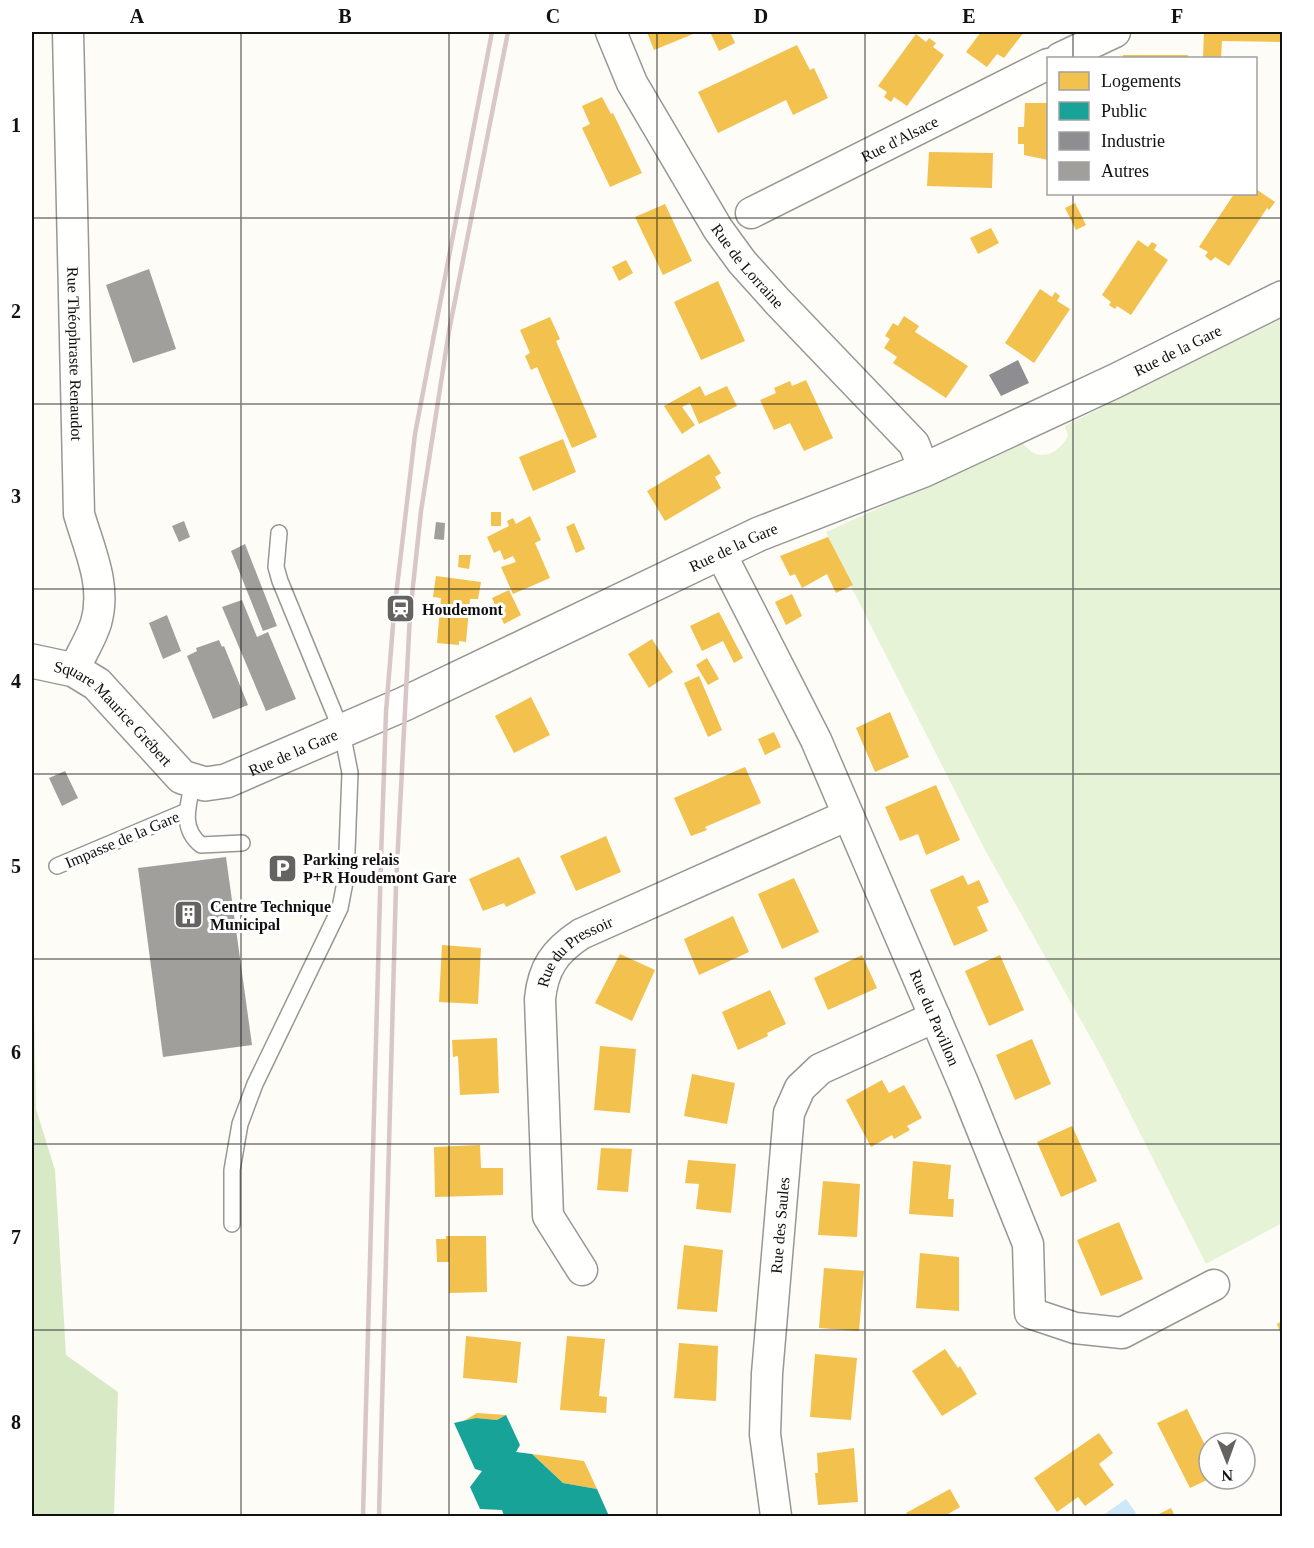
<svg xmlns="http://www.w3.org/2000/svg" width="1314" height="1548" viewBox="0 0 1314 1548" font-family="Georgia,serif">
<style>
.green{fill:#e7f3d7}
.forest{fill:#d8eac5}
.water{fill:#cde8f7}
.homes{fill:#f2c14e}
.public{fill:#17a398}
.industry{fill:#8d8d92}
.building{fill:#a19f9c}
.lines{fill:none;stroke-linecap:round;stroke-linejoin:round}
.service-casing{stroke:#979795;stroke-width:18}
.minor-casing{stroke:#979795;stroke-width:33}
.tertiary-casing{stroke:#979795;stroke-width:36}
.service{stroke:#fffffe;stroke-width:15}
.minor{stroke:#fffffe;stroke-width:30}
.tertiary{stroke:#fffffe;stroke-width:33}
.rail{stroke:#d9c6c7;stroke-width:4.5}
.grid{fill:none;stroke:#111;stroke-width:1.5;stroke-opacity:0.55}
.labels{text-anchor:middle;stroke-width:6;stroke-linejoin:round;paint-order:stroke}
.street-label{font-size:16px;fill:#111;stroke:#fff}
.poi-label{font-size:16px;font-weight:bold;fill:#111;stroke:#fff;text-anchor:start}
.neatline{fill:none;stroke:#111;stroke-width:2}
.grid-label{font-size:20px;text-anchor:middle;font-weight:bold;fill:#111}
</style>
<rect width="100%" height="100%" fill="#fdfcf7"/>
<path class="green" d="M1282 317V1223L1206 1264 1101 1056 985 850 837 559 826 532 1023 443C1037 463 1057 456 1068 436L1065 426Z"/>
<path class="forest" d="M32 902 36 1109 55 1170 66 1355 118 1392 114 1516H32Z"/>
<path class="water" d="M1126 1499 1136 1513 1132 1516H1102Z"/>
<path class="homes" d="M647 32H698L654 50Z
M716 32H730L735 43 719 51 711 34Z
M981 32H1024L1004 58 997 54 987 67 966 52Z
M1204 32H1282V42L1222 41 1221 58H1203Z
M916 34 926 42 929 38 936 43 933 47 944 55 907 106 894 97 891 102 884 97 887 92 878 86Z
M797 45 810 70 814 68 828 98 793 115 786 100 718 133 698 92Z
M1123 55H1188V58H1123Z
M602 97 611 114 613 113 642 173 610 187 582 128 590 124 582 106Z
M1025 103H1048V160L1024 155V144H1018V127H1024Z
M929 152 993 153 992 188 927 186Z
M1256 189 1275 202 1269 210 1267 208 1229 266 1215 257 1211 261 1205 256 1208 252 1199 247 1234 194H1256Z
M1075 203 1086 225 1076 230 1065 208Z
M665 204 692 261 663 275 635 217Z
M991 228 999 243 978 254 970 238Z
M1138 240 1148 247 1152 242 1157 245 1154 250 1168 260 1131 315 1117 306 1115 309 1109 305 1111 302 1102 295Z
M626 260 633 273 619 281 612 267Z
M718 281 745 341 701 360 674 302Z
M1040 289 1052 297 1055 292 1060 296 1057 301 1070 309 1034 363 1005 343Z
M904 316 919 326 915 332 968 366 946 398 893 363 897 357 884 348 890 339 885 336 893 323 898 326Z
M550 317 560 339 556 341 597 437 572 448 537 367 531 370 525 356 530 353 520 330Z
M806 380 833 438 804 451 790 423 774 430 760 400 776 393 774 388 790 381 792 386Z
M700 386 705 396 727 386 737 406 699 424 690 403 682 407 695 425 682 434 664 406Z
M563 439 576 472 533 491 519 457Z
M709 454 721 473 715 477 721 488 665 521 647 491Z
M491 512H501V526H491Z
M530 516 541 540 535 543 550 578 513 594 501 567 516 562 513 556 504 560 500 550 494 553 487 537 509 526 507 521 513 518 516 524Z
M574 523 585 549 576 553 566 527Z
M828 537 853 585 836 593 827 574 802 588 795 574 790 576 780 556Z
M459 555H471L469 569 458 567Z
M436 576 481 582 478 599H470L466 642 459 641V645L437 643 441 598 433 597Z
M509 590 521 615 504 624 492 598Z
M792 594 802 616 786 625 775 602Z
M719 612 743 658 734 663 723 641 702 651 690 626Z
M652 639 673 672 649 688 628 654Z
M707 658 719 679 708 685 696 665Z
M699 676 722 730 708 737 684 683Z
M531 697 550 735 514 753 495 716Z
M890 712 909 757 875 772 856 728Z
M774 732 781 747 765 755 758 739Z
M745 767 761 803 705 827 707 830 691 836 674 798Z
M936 785 960 840 926 855 918 834 900 841 885 807Z
M606 836 621 872 576 891 560 856Z
M519 857 536 893 506 907 504 903 483 911 469 879Z
M963 875 968 885 979 880 989 902 977 907 988 931 954 946 930 890Z
M794 878 819 932 782 949 758 894Z
M733 916 749 952 699 975 684 939Z
M442 945 481 948 478 1004 439 1002Z
M620 954 655 970 632 1021 595 1003Z
M862 955 877 988 828 1010 814 978Z
M1000 955 1024 1010 989 1026 965 971Z
M770 990 786 1024 767 1033 768 1036 738 1050 722 1012Z
M497 1038 499 1093 460 1095 458 1056 453 1057 452 1040Z
M1032 1039 1051 1084 1015 1100 996 1055Z
M600 1046 636 1049 630 1113 594 1110Z
M692 1074 735 1083 727 1124 684 1116Z
M882 1080 889 1093 904 1085 922 1118 907 1126 910 1130 894 1139 892 1135 871 1147 846 1100Z
M1072 1126 1097 1181 1061 1197 1037 1142Z
M480 1145 481 1168H503V1195L435 1197 434 1147Z
M601 1148 632 1149 628 1192 597 1190Z
M688 1160 736 1164 731 1213 696 1209 699 1184 685 1183Z
M913 1161 951 1165 948 1199H954L953 1217 909 1214Z
M823 1181 860 1184 857 1237 818 1235Z
M1119 1222 1143 1279 1101 1296 1077 1240Z
M446 1236H486L487 1292 449 1293V1262H437L436 1239H446Z
M684 1245 723 1250 717 1312 677 1309Z
M920 1253 959 1257V1311L916 1308Z
M824 1268 864 1271 859 1331 819 1328Z
M1282 1321V1337L1277 1324Z
M466 1336 521 1342 517 1383 463 1378Z
M567 1336 605 1339 599 1396 607 1397 606 1413 560 1410Z
M679 1343 718 1346 716 1401 674 1398Z
M945 1349 958 1368 960 1366 977 1394 942 1416 912 1371Z
M815 1354 857 1358 851 1420 810 1417Z
M1187 1409 1209 1453V1479L1190 1488 1157 1423Z
M477 1413 506 1415 497 1420 476 1418 462 1422Z
M1099 1433 1113 1453 1099 1464 1114 1485 1085 1506 1078 1497 1057 1512 1034 1478Z
M854 1448 858 1502 818 1505 815 1473H818L817 1453Z
M532 1454 584 1461 597 1489 563 1483Z
M950 1489 960 1507 948 1514 949 1516H908L906 1513Z
M1171 1508 1175 1516H1160L1159 1514Z"/>
<path class="public" d="M506 1415 520 1445 516 1452 532 1454 563 1483 597 1489 609 1516H504L502 1510 480 1509 470 1487 482 1471 475 1469 454 1423 476 1418 497 1420Z"/>
<path class="industry" d="M1018 360 1029 383 1001 396 989 375Z"/>
<path class="building" d="M149 269 176 349 133 363 106 285Z
M184 521 190 537 179 542 172 526Z
M436 522 445 523 444 540 434 539Z
M245 544 277 626 263 631 231 551Z
M242 600 257 637 268 632 296 699 266 711 222 607Z
M167 615 181 651 163 659 149 623Z
M219 640 222 647 224 646 248 705 213 719 187 656 197 651 196 648Z
M65 771 78 798 62 806 49 778Z
M226 857 252 1045 163 1057 138 868Z"/>
<g class="lines">
<defs>
<path id="service" d="M193 782C188 806 180 828 201 845L242 843
M57 866 187 811
M232 1224V1170L240 1124 255 1084 340 908 346 877 350 773 342 732 280 581 276 567 279 533"/>
<g id="minor">
<path id="s1" d="M68 32 79 514C89 549 107 585 96 623 91 639 81 654 74 670"/>
<path id="s2" d="M611 32 632 83 718 229 742 262 778 302 914 444 924 470"/>
<path d="M1060 58 1115 32"/>
<path id="s3" d="M751 213 1048 64"/>
<path id="s4" d="M720 552 816 740 964 1085 1028 1244 1030 1313 1075 1328 1122 1333 1214 1285"/>
<path id="s5" d="M582 1270 548 1216 540 999C543 968 555 951 581 934L848 815"/>
<path id="s6" d="M776 1516 765 1434 767 1374 789 1113 800 1088 820 1069 935 1017"/>
</g>
<g id="tertiary">
<path id="s7" d="M32 661 74 670 97 684 182 777 205 784 226 781 404 704 759 534 924 470 1115 381 1282 298"/>
</g>
</defs>
<use href="#service" class="service-casing"/>
<use href="#minor" class="minor-casing"/>
<use href="#tertiary" class="tertiary-casing"/>
<use href="#service" class="service"/>
<use href="#minor" class="minor"/>
<use href="#tertiary" class="tertiary"/>
<path class="rail" d="M363 1516 381 859 386 712 394 613 415 434 492 32
M379 1516 396 885 410 614 421 511 449 331 508 32"/>
</g>
<path class="grid" d="M241 32V1516M449 32V1516M657 32V1516M865 32V1516M1073 32V58M1073 194V1516M32 218H1282M32 404H1282M32 589H1282M32 774H1282M32 959H1282M32 1144H1282M32 1330H1282"/>
<defs>
<symbol id="station-square" viewBox="-11 -11 22 22"><rect x="-9" y="-9" width="18" height="18" rx="4" fill="#646362" stroke="#fff"/><path d="M-3-6H3Q5-6 5-4V2Q5 4 3 4L4.5 6H3L1.5 4h-3L-3 6H-4.5L-3 4Q-5 4-5 2V-4Q-5-6-3-6ZM-3.5-4v3h7v-3ZM-3.5 1v1.5H-2V1ZM2 1v1.5H3.5V1Z" fill="#fff"/></symbol>
<symbol id="parking-square" viewBox="-11 -11 22 22"><rect x="-9" y="-9" width="18" height="18" rx="4" fill="#646362" stroke="#fff"/><path d="M-3.5-5.5H1a3.5 3.5 0 0 1 0 7H-1V5.5H-3.5ZM-1-3.4V-.6H.8a1.4 1.4 0 0 0 0-2.8Z" fill="#fff"/></symbol>
<symbol id="building-square" viewBox="-11 -11 22 22"><rect x="-9" y="-9" width="18" height="18" rx="4" fill="#646362" stroke="#fff"/><path d="M-4-6H4V6H1V3H-1V6H-4ZM-2.5-4.3h1.7v1.8h-1.7ZM.8-4.3h1.7v1.8H.8ZM-2.5-1h1.7V.8h-1.7ZM.8-1h1.7V.8H.8Z" fill="#fff"/></symbol>
</defs>
<g fill-rule="evenodd">
<use href="#station-square" x="384" y="592" width="33" height="33"/>
<use href="#parking-square" x="266" y="852" width="33" height="33"/>
<use href="#building-square" x="172" y="898" width="33" height="33"/>
</g>
<g class="labels">
<g class="street-label">
<text dy="6" stroke="none"><textPath href="#s3" startOffset="166">Rue d'Alsace</textPath></text>
<text dy="6" stroke="none"><textPath href="#s2" startOffset="272">Rue de Lorraine</textPath></text>
<text dy="6" stroke="none"><textPath href="#s7" startOffset="1286">Rue de la Gare</textPath></text>
<text dy="6" stroke="none"><textPath href="#s1" startOffset="322">Rue Théophraste Renaudot</textPath></text>
<text dy="6" stroke="none"><textPath href="#s7" startOffset="800">Rue de la Gare</textPath></text>
<text dy="6" stroke="none"><textPath href="#s7" startOffset="100">Square Maurice Grébert</textPath></text>
<text dy="6" stroke="none"><textPath href="#s7" startOffset="314">Rue de la Gare</textPath></text>
<text transform="translate(122 839) rotate(-23)" y="6">Impasse de la Gare</text>
<text dy="6" stroke="none"><textPath href="#s5" startOffset="344">Rue du Pressoir</textPath></text>
<text dy="6" stroke="none"><textPath href="#s4" startOffset="513">Rue du Pavillon</textPath></text>
<text dy="6" stroke="none"><textPath href="#s6" startOffset="292">Rue des Saules</textPath></text>
</g>
<g class="poi-label">
<text x="422" y="615">Houdemont</text>
<text x="303" y="865">Parking relais<tspan x="303" dy="18">P+R Houdemont Gare</tspan></text>
<text x="210" y="912">Centre Technique<tspan x="210" dy="18">Municipal</tspan></text>
</g>
</g>
<rect width="1314" height="1548" fill="none" stroke="#ffffff" stroke-width="66"/>
<rect x="1047" y="57" width="210" height="138" fill="#ffffff" stroke="#a0a0a0" stroke-width="1.5"/>
<rect x="1059" y="72" width="30" height="18" fill="#f2c14e" stroke="#a0a0a0" stroke-width="1.5"/>
<text x="1101" y="87" font-size="18" fill="#111111">Logements</text>
<rect x="1059" y="102" width="30" height="18" fill="#17a398" stroke="#a0a0a0" stroke-width="1.5"/>
<text x="1101" y="117" font-size="18" fill="#111111">Public</text>
<rect x="1059" y="132" width="30" height="18" fill="#8d8d92" stroke="#a0a0a0" stroke-width="1.5"/>
<text x="1101" y="147" font-size="18" fill="#111111">Industrie</text>
<rect x="1059" y="162" width="30" height="18" fill="#a19f9c" stroke="#a0a0a0" stroke-width="1.5"/>
<text x="1101" y="177" font-size="18" fill="#111111">Autres</text>
<g transform="translate(1227 1461) rotate(179)"><circle r="28" fill="#ffffff" stroke="#a0a0a0" stroke-width="1.5"/>
<path d="M0-4.5L10 22L0 15L-10 22Z" fill="#646362"/>
<text y="-9" font-size="16" font-weight="bold" text-anchor="middle" fill="#111111">N</text>
</g>
<rect x="33" y="33" width="1248" height="1482" class="neatline"/>
<g class="grid-label">
<text x="137" y="23">A</text>
<text x="345" y="23">B</text>
<text x="553" y="23">C</text>
<text x="761" y="23">D</text>
<text x="969" y="23">E</text>
<text x="1177" y="23">F</text>
<text x="16" y="132">1</text>
<text x="16" y="318">2</text>
<text x="16" y="503">3</text>
<text x="16" y="688">4</text>
<text x="16" y="873">5</text>
<text x="16" y="1059">6</text>
<text x="16" y="1244">7</text>
<text x="16" y="1429">8</text>
</g>
</svg>
